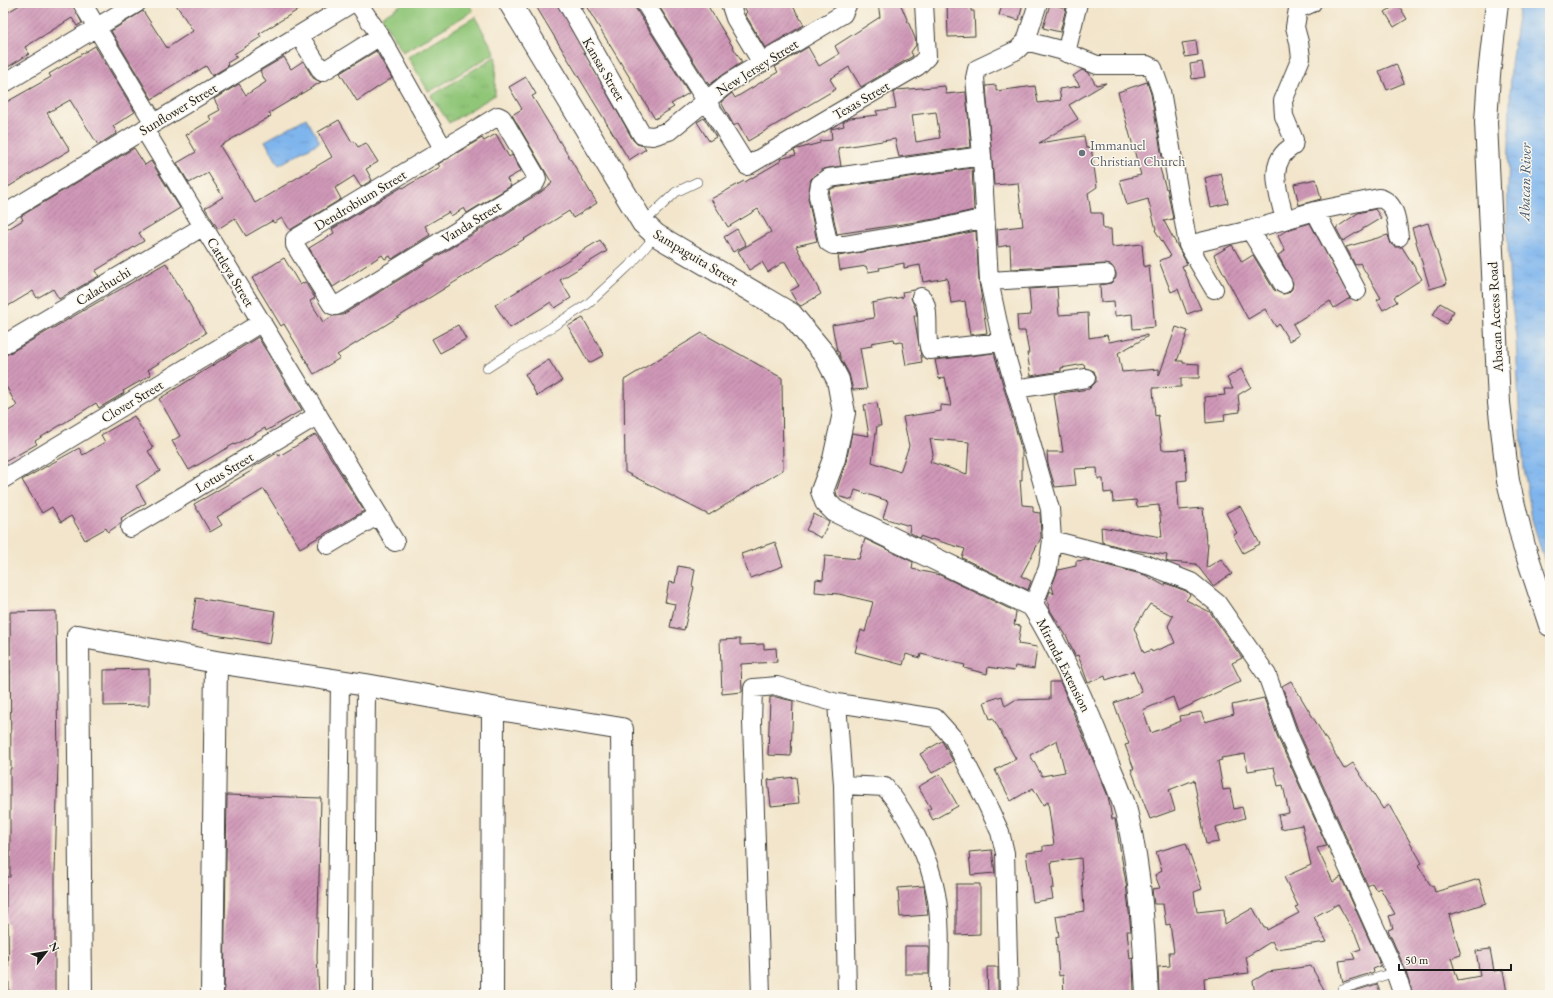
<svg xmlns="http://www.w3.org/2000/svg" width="1553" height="998" viewBox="0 0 1553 998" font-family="'EB Garamond',serif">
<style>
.green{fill:#90c678;stroke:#56714a}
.park{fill:url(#park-tufts);stroke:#56714a}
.water{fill:url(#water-ripples);stroke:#4e6884}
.building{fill:url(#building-hatch);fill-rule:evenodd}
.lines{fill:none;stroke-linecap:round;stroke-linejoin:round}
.lane-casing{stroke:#3c3a36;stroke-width:10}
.street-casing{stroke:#3c3a36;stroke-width:20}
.secondary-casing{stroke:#3c3a36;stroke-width:24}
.lane{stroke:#fff;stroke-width:9}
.street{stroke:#fff;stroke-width:18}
.secondary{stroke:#fff;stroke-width:22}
.worship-dot{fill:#6b7280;stroke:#fbf7ec;stroke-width:1.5}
.labels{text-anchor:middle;stroke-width:3;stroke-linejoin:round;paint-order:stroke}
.street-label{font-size:14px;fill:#1c1c1c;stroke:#fbf7ec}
.worship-label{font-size:14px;fill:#5b616d;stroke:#fbf7ec;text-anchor:start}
.water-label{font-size:15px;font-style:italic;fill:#445970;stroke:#fbf7ec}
</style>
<defs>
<pattern id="park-tufts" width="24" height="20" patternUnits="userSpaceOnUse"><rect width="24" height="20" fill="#90c678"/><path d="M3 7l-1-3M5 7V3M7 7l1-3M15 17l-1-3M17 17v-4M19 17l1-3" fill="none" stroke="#7caa67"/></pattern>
<pattern id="water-ripples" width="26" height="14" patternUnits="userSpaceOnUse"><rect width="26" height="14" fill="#7fb5ed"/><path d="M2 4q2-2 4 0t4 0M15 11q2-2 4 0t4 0" fill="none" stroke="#6d9bcb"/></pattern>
<pattern id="building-hatch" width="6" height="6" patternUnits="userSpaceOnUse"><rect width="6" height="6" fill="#d098b8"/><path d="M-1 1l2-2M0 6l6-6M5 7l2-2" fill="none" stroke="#a87b95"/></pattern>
</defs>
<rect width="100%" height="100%" fill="#fbf7ec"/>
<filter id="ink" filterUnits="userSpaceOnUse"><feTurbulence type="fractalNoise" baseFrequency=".025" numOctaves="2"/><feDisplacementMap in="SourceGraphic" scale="8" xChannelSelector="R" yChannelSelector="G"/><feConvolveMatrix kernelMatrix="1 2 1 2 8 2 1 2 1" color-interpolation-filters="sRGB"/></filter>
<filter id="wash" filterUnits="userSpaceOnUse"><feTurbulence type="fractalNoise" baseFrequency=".012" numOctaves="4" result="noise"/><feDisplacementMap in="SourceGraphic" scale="16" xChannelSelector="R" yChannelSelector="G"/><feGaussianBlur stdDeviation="0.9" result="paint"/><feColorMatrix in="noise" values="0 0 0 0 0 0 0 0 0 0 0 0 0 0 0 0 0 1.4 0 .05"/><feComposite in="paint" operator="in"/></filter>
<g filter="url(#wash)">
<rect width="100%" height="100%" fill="#f2e5cb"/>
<path class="green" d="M404 3H468L473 11 403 52 381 17Z
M475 17 495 53 429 92 408 57Z"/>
<path class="park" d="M496 56 495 95 449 123 431 96Z"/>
<path class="water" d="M1520 3H1550V580L1532 519 1524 469 1519 407 1516 337 1510 288 1507 226 1511 64Z
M306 118 320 142 279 165 265 141Z"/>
<g id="blocks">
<path class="building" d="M23 3H72L82 23 77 26 72 18 25 47 29 54 3 70V15Z
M175 3H309L259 34 261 37 234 54 237 57 227 63 228 66 212 76 206 66 152 99 111 31 143 11 167 48 193 31Z
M534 3H557L633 140 637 144 644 146 646 149 629 160Z
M579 3H635L636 9 689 93 671 104 674 107 655 119 586 6 582 9Z
M657 3H706L742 62 709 85Z
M742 3H791L804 25 765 48 745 14 747 12Z
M878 3H900L915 38 916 45 911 52 913 56 861 87 849 67 830 79 836 89 748 141 738 123 734 126 721 102 732 93 735 98 778 72 775 67 808 47 819 66 839 54 835 46 880 17Z
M947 3H971V11H974L975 36 948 37Z
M1003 3H1023L1019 20 999 15Z
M1050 4 1066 8 1060 32 1043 28Z
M1398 4 1407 19 1394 27 1385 12Z
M1196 41 1198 55 1185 57 1182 43Z
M95 46 135 112 113 126 117 133 98 145 70 100 47 113 70 150 3 190V104L51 77 49 74Z
M376 51 392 78 357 101 340 73Z
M284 57 291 69 303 61 313 78 321 82 269 113 271 116 220 146 255 203 332 157 318 132 339 120 352 142 354 141 358 147 366 143 378 162 366 169 372 180 361 187 354 176 335 188 341 199 290 230 282 218 274 223 272 221 246 236 235 218 218 229 205 208 223 197 208 173 189 183 177 163 196 152 186 135 211 120 209 116 220 110 214 99 239 84 246 95 266 82 260 71Z
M1202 62 1205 77 1192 79 1190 64Z
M1396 64 1404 83 1387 90 1379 71Z
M1082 70 1089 73 1096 85 1106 83 1069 105 1078 119 1039 143 1084 136 1086 148 1091 147 1097 187 1088 193 1091 213H1102L1103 229H1111L1112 247 1142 244 1144 267 1149 265 1155 327 1133 329 1132 314 1115 316 1114 301 1101 302 1100 285 1111 283 1116 278V273L1111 265 1105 264 1011 269 1010 245 998 247 997 229 1023 226 1018 183 994 185 986 86 996 85V91L1035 86 1038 103 1061 100 1059 89 1080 86 1073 76Z
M526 77 536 94 532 96 597 203 573 218 569 211 529 236 337 355 340 358 314 374 284 324 281 326 252 278 284 258 300 285 305 282 315 298 310 301 323 322 333 316 342 315 541 192 552 183 512 115 522 109 509 87Z
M1147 82 1151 94 1163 163 1159 165 1166 189 1167 188 1173 219 1164 221 1187 264 1182 266 1201 309 1187 314 1178 289 1171 292 1159 261 1171 256 1155 230 1156 229 1148 199 1127 205 1120 180 1141 175 1118 92Z
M945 86 946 94 966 92 971 147 899 157 895 139 838 148 841 166 823 169 811 179 808 198 817 241 796 246 821 294 801 306 797 303 790 291 799 286 785 261 768 272 762 262 749 270 738 251 771 232 758 209 728 227 711 199 744 181 745 182 781 161 780 159 796 155 794 150 797 149 820 143V141L832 140 831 129 844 126 843 122 850 118 878 115 876 111 896 108 893 93 897 90ZM936 112 940 138 916 142 912 115Z
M704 118 716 137 709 141 697 122Z
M496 134 509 157 512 155 521 171 507 179 511 186 467 213 464 208 451 216 449 212 425 226 430 235 392 259 390 256 385 259 382 255 333 287 309 248 334 233 332 229 402 187 403 188 440 167 438 164 482 138 484 141Z
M134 148 145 165 151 161 180 208 139 233 144 241 95 271 99 276 59 299 53 289 37 298 33 291 3 309V232L23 220 21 216Z
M972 168 974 210 935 219 837 234 829 196 830 190 833 188Z
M1221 173 1228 203 1211 207 1205 178Z
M1316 179 1321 199 1299 205 1294 184Z
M1375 209 1381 218 1343 241 1336 228 1358 213Z
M1310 223 1350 298 1334 308 1330 301 1293 324 1299 335 1289 341 1279 324 1276 327 1265 309 1248 319 1214 255 1232 245 1242 262 1253 255 1274 290 1283 294 1288 293 1292 289 1293 283 1278 255 1285 251 1278 236 1287 230Z
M1428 223 1447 284 1430 289 1412 228Z
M737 229 746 245 733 252 724 237Z
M976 231 979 282 987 333 970 335 965 301 951 303 947 278 923 282 920 265 904 268V263L879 268 880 270 868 272 866 266 840 270 838 256 939 239Z
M1388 235 1391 244 1395 247H1402L1422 279 1394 297 1397 302 1383 310 1377 300 1381 298 1374 286 1360 263 1355 265 1346 247Z
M600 240 607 251 560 280 571 298 555 308 551 302 510 328 495 305Z
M166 263 206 333 148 370 151 375 123 391 124 393 99 408 96 403 35 441 37 444 3 463V414L17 406 3 381V355L8 354Z
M1057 287 1059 315 1088 313 1089 338 1107 335 1109 342 1147 335V337L1118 353 1122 372 1159 369V376L1176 327 1188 331 1177 361H1183V363L1199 364V378H1181V387L1153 388 1155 416 1158 415 1162 450 1185 449 1187 480 1177 481 1179 510 1203 508 1206 543H1208L1206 568 1221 559 1232 574 1213 586 1196 564 1169 562 1166 561 1167 555 1127 549 1102 542 1101 527 1162 537 1159 505 1137 507 1136 500 1113 502 1112 492 1104 493 1103 479H1098L1097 468 1074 469 1076 485 1055 487 1048 464 1047 452H1063L1054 394 1089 389 1096 382V377L1094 371 1085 368 1084 364 1061 368V371L1031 376 1027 353H1029L1025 331H1018L1017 316 1031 315 1029 289Z
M914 290 911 298 916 310 917 316H914L922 362 906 365 902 342 895 343 894 339 871 343 872 346 860 348 867 389 853 390 849 374 840 357 839 352 837 351 832 325 874 318 872 303 903 297 902 292Z
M1440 303 1454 311 1446 324 1433 315Z
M583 318 604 355 589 363 568 326Z
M458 325 466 339 440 353 432 339Z
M702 333 782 378 783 470 709 515 625 472 624 380Z
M258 337 302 410 266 431 265 428 235 445 234 444 189 470 172 441 180 436 159 399Z
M994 353 1022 451V480H1020L1022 505 1033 506V512L1040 513 1041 538 1021 576 1031 581 1028 590 962 558 965 549 932 539 931 540 920 536 919 538 909 532 910 526 883 518 888 501 855 490 852 500 837 496 836 492 846 462 852 433 869 436 864 405 877 403 881 426H877L872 462 900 472 909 446 903 417 941 411V405L951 406 945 377 939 379 935 360ZM930 439 969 442 967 474 930 462 933 454Z
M549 360 562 381 537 396 525 374Z
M1241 369 1251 387 1238 395 1240 412 1224 414 1225 421 1206 423 1205 397 1225 395 1224 389H1233L1227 378Z
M134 416 153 448 148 451 160 471 136 486 146 503 121 518 122 521 120 524 108 532 106 528 85 540 71 516 61 522 52 507 42 513 22 480 79 448 83 455 105 442 101 435Z
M316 434 364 511 300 548 264 489 217 517 222 525 210 532 194 504 253 470 252 468 277 453 279 456Z
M1240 506 1260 544 1243 553 1233 535 1237 533 1226 513Z
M814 514 829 522 821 538 806 530Z
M865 539 913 562 912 569 940 575 1016 612 1014 625 1021 626 1018 644 1037 647 1034 669 1015 666 1014 671 988 667 987 674 964 668 965 665 921 654 920 658 906 654 903 665 855 652 861 630 865 632 873 602 839 594 815 592 816 579 823 580 825 556 859 559Z
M775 542 783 566 750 578 741 554Z
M1086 560 1145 575 1165 586V583L1186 591 1190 595 1186 600 1210 612 1242 658 1232 663 1241 681 1178 711 1173 697 1143 710 1151 733 1181 721 1180 716 1201 712 1205 722 1234 714 1232 705 1264 698 1278 738 1327 846 1317 848 1333 882 1341 877 1381 966 1373 969 1374 972 1343 982 1339 961 1355 959 1352 952 1361 949 1356 936 1338 904 1314 917 1327 942 1276 949 1272 941 1246 957 1249 973 1204 978 1205 995H1166V993H1159L1158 967 1170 966 1169 952H1174L1170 924 1166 925 1163 904H1154L1152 889 1160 888 1155 875 1162 871 1156 852 1186 843 1202 889 1194 892 1197 912 1224 909 1225 924 1253 908 1264 928 1266 927 1267 930 1299 913 1295 907 1298 906 1284 877 1311 865 1302 825 1281 829 1278 815 1289 813 1283 785 1278 786 1274 767 1248 771 1245 754 1221 758 1222 760 1218 761 1223 790 1230 789 1234 809 1242 807 1245 818 1216 827 1219 842 1206 844 1194 780 1169 790 1175 810 1150 819 1131 769H1134L1125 745 1129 744 1114 703 1142 692 1133 671 1106 680 1105 676 1088 683 1078 655 1075 656 1067 637 1050 610 1047 599 1050 591 1054 594 1052 586 1058 570 1076 566V561ZM1150 604 1173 616 1168 626 1175 643 1152 652 1151 650 1144 653 1134 628Z
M678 566 695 569 692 586 694 587 684 630 670 627 675 604 665 602 669 582 675 583Z
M196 598 275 611 270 644 191 631Z
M56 611 58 763 55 871V995H9L8 923H6V877H10V769H11L10 612Z
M740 639V645L764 644V649L776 648 777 662 741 664 742 692 722 694 720 640Z
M149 669V705L104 706V670Z
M1291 681 1344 769 1353 763 1383 809 1389 805 1422 863 1418 865 1431 886 1433 885 1435 892 1479 879 1486 903 1449 915 1461 955 1451 958 1458 980 1480 976 1476 951 1490 949 1494 971 1503 970 1507 993 1495 995H1413L1405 969 1388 930 1393 928 1389 916 1395 914 1380 888 1376 890 1372 883 1368 886 1298 730 1282 686Z
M1050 682H1060L1063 688 1108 796 1112 819H1115L1126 883 1131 931H1127L1130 959 1133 958 1134 995H1064L1063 975 1059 976 1056 937 1059 936 1056 916 1084 911 1081 858 1051 862 1054 888H1051L1053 899 1033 902 1026 853 1043 851V846L1054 845 1048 802 1043 805 1033 788 1011 801 995 770 1016 759 993 718 990 719 984 702 1002 696 1005 706 1015 700 1050 699ZM1057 740 1065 772 1042 776 1030 755Z
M770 697H776L793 701 791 756 768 755Z
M942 741 953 761 932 773 920 754Z
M940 774 958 806 933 820 927 810 931 808 918 787Z
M796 777 799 803 771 806 768 780Z
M227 795 321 798 317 958 319 995H224Z
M992 850 995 873 971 875 969 852Z
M956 884H980V934L956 935Z
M924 886 928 915 900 917 898 888Z
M905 946H929V974H905Z
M1311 966 1327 995H1255L1253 981 1268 972Z
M987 967H998V995H988Z
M1377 984 1381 995H1345V994Z"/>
</g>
</g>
<g filter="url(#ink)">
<use href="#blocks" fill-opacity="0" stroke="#3c3a36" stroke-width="1"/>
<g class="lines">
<defs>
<path id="lane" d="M643 223 676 192 697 182
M487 368 588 304 632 263 656 235
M1342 989 1395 972"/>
<path id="street" d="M82 3 154 123
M358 3 380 36 444 150
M567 3 642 135 653 136 669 131 728 83 843 14 848 3
M645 3 747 166 918 66 927 57 924 3
M730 3 735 18 762 63
M299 35 322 72 380 36
M1026 41 1060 50 1097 65H1147L1153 68 1161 91 1188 245 1214 289
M1066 53 1078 3
M3 84 137 3
M498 116 502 118 536 176 537 179 535 183 336 306 332 305 295 245V239Z
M144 129 395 542
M982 156 829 178 820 184 818 196 828 242 833 245H844L937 229 985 218
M1315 211 1357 291
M3 215 352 3
M1285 220C1279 194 1265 162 1293 146L1294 140 1284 116 1283 101 1301 58 1299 42 1295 27 1298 9 1312 3
M1250 230 1283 284
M1188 245 1250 230 1315 211 1379 198C1396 202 1397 222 1399 237
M989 281 1106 274
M921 297C932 306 924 338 930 350L1002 342
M3 345 204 226
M1015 389 1086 378
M3 479 262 322
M130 528 318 415
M1052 540 1148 565 1191 582 1217 603 1267 675 1288 734 1395 972 1403 995
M328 545 378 515
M1033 606 1048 568 1052 540 1050 509 1002 342 989 281 982 156 975 78 977 69 1017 50 1026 41 1038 3
M837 703 843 785 847 995
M843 785 885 787C908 815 930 858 936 894 942 925 939 963 939 995
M336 995 340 682
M364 995 366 685
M761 995 752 722 753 688 777 686 837 703 935 718 953 738 986 802 1000 832 1005 853 1009 995"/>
<path id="secondary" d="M510 3 643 223 656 235 791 314 825 355 838 380 844 413 834 459 822 491 826 502 835 511 1033 606C1064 656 1087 709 1108 764 1115 780 1123 798 1127 815 1141 874 1144 934 1147 995
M1497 3 1489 75 1486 122 1499 403 1508 481 1524 546 1550 625
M81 995 78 636 216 662 366 685 493 708 622 729 624 995
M212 995 216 662
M492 995 493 708"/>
</defs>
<use href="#lane" class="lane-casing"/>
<use href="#street" class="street-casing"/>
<use href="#secondary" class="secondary-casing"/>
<use href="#lane" class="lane"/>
<use href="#street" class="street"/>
<use href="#secondary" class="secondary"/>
</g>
</g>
<circle class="worship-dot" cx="1082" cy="153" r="4"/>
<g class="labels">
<g class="street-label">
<text transform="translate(757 67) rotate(-32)" y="5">New Jersey Street</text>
<text transform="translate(604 69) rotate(60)" y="5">Kansas Street</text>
<text transform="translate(861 100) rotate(-30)" y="5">Texas Street</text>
<text transform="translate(178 109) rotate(-31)" y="5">Sunflower Street</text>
<text transform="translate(360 200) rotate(-31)" y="5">Dendrobium Street</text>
<text transform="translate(471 222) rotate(-32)" y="5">Vanda Street</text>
<text transform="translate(696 257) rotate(31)" y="5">Sampaguita Street</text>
<text transform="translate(231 272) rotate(59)" y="5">Cattleya Street</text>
<text transform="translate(103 286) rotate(-31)" y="5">Calachuchi</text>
<text transform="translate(1495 317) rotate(-93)" y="5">Abacan Access Road</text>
<text transform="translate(132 401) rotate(-31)" y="5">Clover Street</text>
<text transform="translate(224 472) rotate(-31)" y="5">Lotus Street</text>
<text transform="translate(1064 665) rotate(63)" y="5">Miranda Extension</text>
</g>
<g class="worship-label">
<text x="1090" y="150">Immanuel<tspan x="1090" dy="16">Christian Church</tspan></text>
</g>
<g class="water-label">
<text transform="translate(1525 182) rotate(-89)" y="5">Abacan River</text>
</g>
</g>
<rect width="1553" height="998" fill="none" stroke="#fbf7ec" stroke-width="16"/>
<g transform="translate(46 952) rotate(59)" stroke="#fbf7ec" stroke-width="3" paint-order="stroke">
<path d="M0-3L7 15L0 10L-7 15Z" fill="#1c1c1c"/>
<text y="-6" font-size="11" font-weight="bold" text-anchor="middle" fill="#1c1c1c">N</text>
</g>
<path d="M1399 964v6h112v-6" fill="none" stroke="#1c1c1c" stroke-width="2"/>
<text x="1405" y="964" font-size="12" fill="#1c1c1c" stroke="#fbf7ec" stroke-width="3" paint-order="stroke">50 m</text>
</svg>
